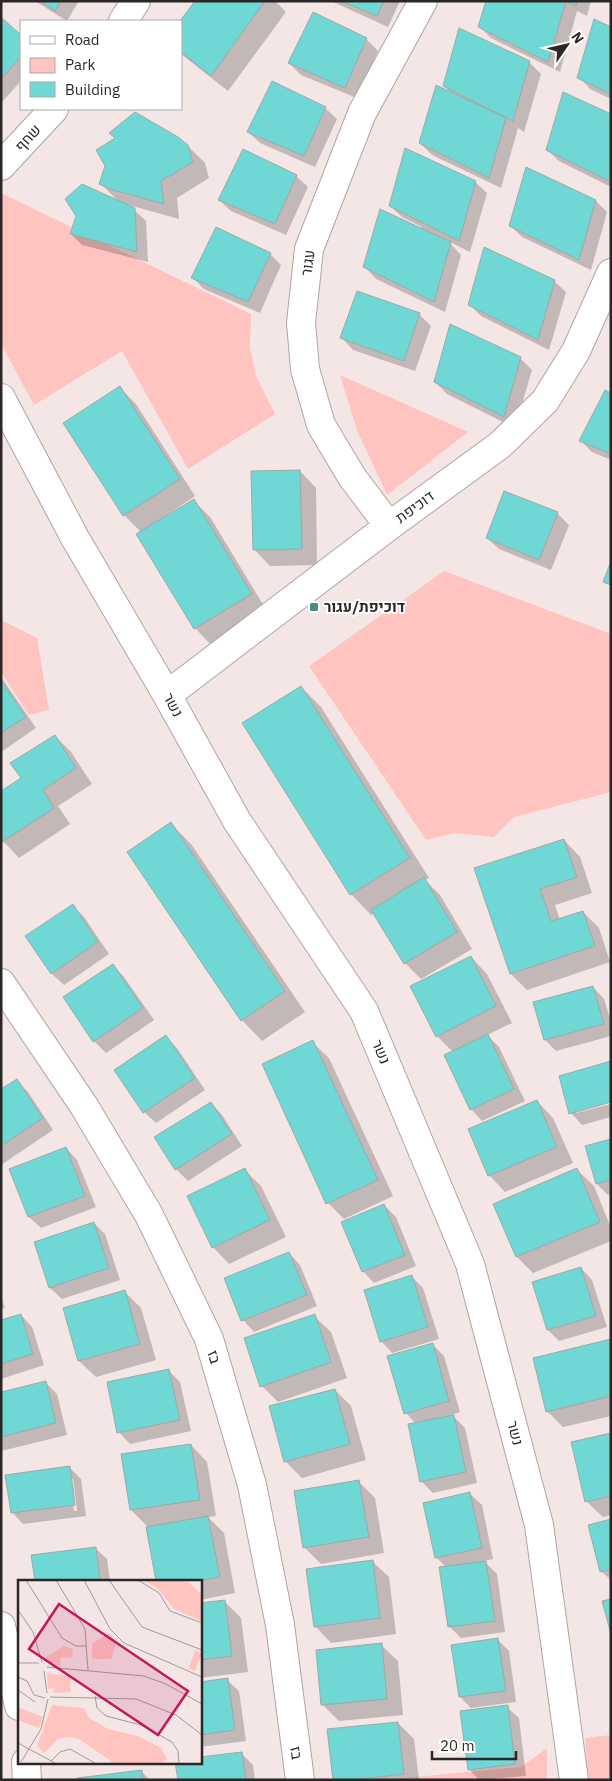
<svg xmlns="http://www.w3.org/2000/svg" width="612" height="1781" viewBox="0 0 612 1781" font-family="'IBM Plex Sans',Heebo,sans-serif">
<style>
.green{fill:#ffc4c0}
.shadow{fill:#0003;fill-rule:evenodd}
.building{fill:#6fd7d4;stroke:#9da9a8}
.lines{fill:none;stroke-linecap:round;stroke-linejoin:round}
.minor-casing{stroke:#b0a4a3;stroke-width:30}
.minor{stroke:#fff;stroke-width:28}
.poi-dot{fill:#458d8b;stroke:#fff;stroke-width:2}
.labels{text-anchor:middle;stroke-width:4;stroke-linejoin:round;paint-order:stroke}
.street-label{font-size:15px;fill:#2c2727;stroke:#fff}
.poi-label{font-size:15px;font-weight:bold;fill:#2c2727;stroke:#fff;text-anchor:start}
.inset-road{fill:none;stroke:#a39a99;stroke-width:1}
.view{fill:#c2185b;fill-opacity:0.15;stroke:#c2185b;stroke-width:2.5}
.inset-edge{fill:none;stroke:#2c2727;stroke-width:2.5}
</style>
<rect width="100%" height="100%" fill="#f3e6e5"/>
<path class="green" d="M1 193 251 314 250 347 256 376 275 414 188 469 122 351 34 405 1 344Z
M340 375 468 432 387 495 357 430Z
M444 571 611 634V792L514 817 494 837 455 833 426 840 309 666Z
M1 620 37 638 49 710 29 715 1 672Z
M611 1735V1780H588L585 1738Z
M547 1748V1780H384L521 1767Z"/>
<path class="shadow" d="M35 1H79L67 21Z
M196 1H275L286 12 228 91 181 54V21Z
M331 1H400L388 27Z
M487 1H591L587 16 577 11 560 72 491 38 480 27Z
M3 20 21 37V81L1 103V23Z
M611 29V99L590 89 579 77Z
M366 39 378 51 357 98 301 75 289 63Z
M529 62 541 74 524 132 518 128 501 188 432 155 420 143 451 93 444 86Z
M325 108 337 119 315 167 260 143 248 132Z
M611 116V187L559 161 547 150Z
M188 146 205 163 209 178 177 198 179 219 129 205 146 221 148 262 82 245 71 234 78 215 119 202 101 184Z
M296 176 308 187 286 235 231 211 219 200Z
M475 182 487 193 470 252 448 241 461 255 445 312 376 279 365 267 422 227 402 217 390 206Z
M596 201 607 212 591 270 522 237 510 225Z
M270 254 281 265 260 313 204 289 193 278Z
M554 281 566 292 549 350 481 316 469 304Z
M419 314 431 326 415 371 353 350 342 338Z
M520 358 532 370 515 428 447 394 435 382Z
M120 388 136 404 195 496 167 515 168 517 194 501 210 517 267 611 211 645 195 628 142 533 124 515 65 423Z
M611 394V460L592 452 581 441Z
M300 471 316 488 317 565 270 566 254 549Z
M557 513 569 525 551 570 499 549 487 538Z
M1 677 36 728 1 752Z
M301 687 321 707 429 878 425 880 440 895 472 949 421 979 405 963 374 913 371 915 351 894 244 724Z
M55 736 71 752 92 784 58 806 70 824 19 858 1 839V793L22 779Z
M171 824 191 844 305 1012 262 1041 242 1020 129 852Z
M564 840 580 857 592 893 555 905 560 920 583 912 599 928 610 962 527 990 511 974 476 869Z
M73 906 84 917 109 954 64 985 52 974 27 936Z
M471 957 487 974 512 1023 487 1035 499 1047 525 1101 482 1121 471 1109 453 1052 437 1036Z
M113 965 124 977 154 1020 106 1053 94 1041 65 997Z
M593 987 604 999 611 1022V1036L556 1051 545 1040Z
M166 1037 177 1048 205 1090 156 1123 144 1112Z
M312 1042 329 1058 393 1196 344 1219 328 1203Z
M16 1080 28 1092 53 1130 1 1165V1090Z
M537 1101 553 1118 573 1163 505 1192 489 1175Z
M211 1103 222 1115 242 1146 188 1181 176 1169Z
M611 1104V1117L582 1125 571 1113 576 1111V1113Z
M611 1140V1194L608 1195 597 1184Z
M66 1148 77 1160 96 1207 41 1228 29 1217 11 1169Z
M245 1170 261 1186 286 1237 229 1264 213 1247Z
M577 1170 594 1186 611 1228V1241L533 1273 517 1257Z
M384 1205 396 1217 416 1266 374 1283 363 1271Z
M94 1223 105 1234 120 1280 62 1299 50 1288 35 1242Z
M289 1253 300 1265 317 1306 254 1332 243 1320Z
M581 1268 592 1280 607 1327 559 1341 548 1330Z
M412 1277 423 1288 439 1339 392 1353 381 1341Z
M124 1291 141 1308 156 1360 96 1377 79 1361 64 1308Z
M1 1297 5 1308 1 1309Z
M21 1315 32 1327 44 1365 1 1379V1322Z
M314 1316 331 1332 347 1378 278 1402 262 1386Z
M611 1340V1416L563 1427 547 1411Z
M432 1344 444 1356 460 1412 452 1415 465 1428 477 1483 433 1493 421 1481 416 1424 406 1413Z
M169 1371 180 1382 191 1431 130 1444 119 1432Z
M45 1382 57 1394 67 1435 1 1451V1394Z
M335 1390 351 1406 366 1460 302 1478 285 1461Z
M611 1434V1515L603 1517 586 1501Z
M191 1445 207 1462 216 1516 208 1517 224 1533 235 1593 200 1600V1581H157L149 1528 131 1510Z
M70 1468 81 1479 86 1516 23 1524 12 1512ZM70 1479H73L77 1511H74Z
M359 1482 375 1498 384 1553 321 1564 304 1547Z
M470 1494 482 1505 493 1559 484 1561 497 1574 505 1632 461 1638 449 1626 446 1567 436 1557Z
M611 1520V1580L601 1571Z
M95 1548 107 1559 110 1581H36Z
M372 1561 389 1577 396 1634 331 1643 315 1626Z
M224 1601 241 1618 248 1672 200 1678V1605Z
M498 1640 509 1651 516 1702 471 1708 460 1697Z
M381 1645 398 1661 403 1715 339 1721 323 1705Z
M227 1680 239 1691 246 1741 200 1747V1683Z
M507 1707 519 1718 526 1776 479 1780 469 1769Z
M398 1723 414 1739 419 1780H334Z
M241 1753 253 1765 255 1780H179L200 1762V1759Z
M141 1771 150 1780H78Z"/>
<path class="building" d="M40 1H61L55 11Z
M195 1H265L211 76 181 52V21H180Z
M341 1H384L377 16Z
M486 1 566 2 548 62 478 27Z
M566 1H577L576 6Z
M313 12 367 38 345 88 288 63Z
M3 19 21 35V57L1 79V21Z
M594 19 611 27V94L577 78Z
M459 28 530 61 513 121 443 86Z
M272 81 326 107 304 156 247 132Z
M436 85 506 118 489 178 419 143Z
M563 92 611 114V182L546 150Z
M135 112 178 137 188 145 193 162 161 181 164 204 110 189 99 184 105 166 96 150 115 138 109 133Z
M405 148 476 181 459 241 389 206Z
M243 149 297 175 275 224 218 200Z
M526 167 596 200 579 260 509 226Z
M82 184 135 208 137 252 70 234 76 216 65 199Z
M380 209 451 242 434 302 363 267Z
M216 227 271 253 248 302 191 278Z
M484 247 555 280 538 340 468 305Z
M357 291 420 313 404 361 340 338Z
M450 324 521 357 504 417 434 382Z
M120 386 180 479 123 516 63 423Z
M605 390 611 393V454L579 441Z
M300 470 302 549 253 550 251 471Z
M504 491 558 512 539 560 486 538Z
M194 499 252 594 194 629 136 534Z
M611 561V585L603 582Z
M1 680 26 717 1 733Z
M301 686 410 858 350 895 242 723Z
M55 735 76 768 43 790 54 808 2 842 1 791 21 778 10 763Z
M171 822 285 991 241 1021 127 852Z
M564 839 577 877 540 889 551 921 583 911 595 946 510 974 474 868Z
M424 877 457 932 404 964 371 910Z
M73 904 98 942 51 974 25 936Z
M471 956 496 1006 436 1037 410 986Z
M113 964 143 1008 93 1042 63 997Z
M593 986 604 1024 544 1040 533 1002Z
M488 1034 514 1089 470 1110 444 1055Z
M166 1035 195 1078 143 1113 114 1070Z
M313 1040 378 1180 326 1204 262 1064Z
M611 1061V1102L569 1114 559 1076Z
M17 1079 43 1118 1 1146V1089Z
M537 1100 557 1147 488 1176 468 1129Z
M211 1102 232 1134 175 1170 154 1137Z
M611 1139V1180L596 1184 585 1146Z
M66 1147 85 1196 28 1217 9 1169Z
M245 1168 270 1220 212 1248 187 1196Z
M577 1168 600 1222 516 1257 493 1204Z
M384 1204 405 1255 362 1272 341 1222Z
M94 1222 109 1268 49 1288 34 1242Z
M289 1252 307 1295 241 1321 224 1278Z
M581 1267 596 1316 547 1330 532 1282Z
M412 1275 428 1327 380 1342 364 1290Z
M125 1290 140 1344 78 1361 63 1308Z
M21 1314 33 1354 1 1364V1320Z
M315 1314 331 1362 260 1387 244 1338Z
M611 1339V1396L546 1412 533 1358Z
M433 1343 449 1401 404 1414 387 1356Z
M169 1369 180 1420 117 1433 107 1382Z
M46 1381 56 1423 1 1437V1392Z
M335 1389 350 1444 284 1462 269 1406Z
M454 1415 466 1472 420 1482 408 1424Z
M611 1433V1496L585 1502 571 1442Z
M191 1444 200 1500 130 1510 121 1454Z
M70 1466 75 1505 11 1513 5 1475Z
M359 1480 369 1537 303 1548 294 1491Z
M470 1492 482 1548 435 1558 423 1503Z
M208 1516 220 1577 199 1581H156L146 1527Z
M611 1519V1569L600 1572 588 1525Z
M96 1547 100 1581H35L31 1555Z
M373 1560 380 1618 314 1627 306 1569Z
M486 1561 495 1621 448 1627 439 1567Z
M611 1599V1634L602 1601Z
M225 1600 232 1656 200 1660V1603Z
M498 1638 506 1691 459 1697 451 1645Z
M382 1643 387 1699 321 1705 316 1650Z
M228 1678 235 1730 200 1735V1682Z
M508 1705 515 1764 468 1770 460 1711Z
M398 1722 404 1774 353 1780H333L327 1729Z
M242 1752 246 1780H178L175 1762H200V1757Z
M142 1770 143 1780H77V1778Z"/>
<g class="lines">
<defs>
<path id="minor" d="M123 21 136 1
M1 166 54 109
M1 398 75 538 167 695 237 821 364 1011 470 1264 539 1525 574 1780
M389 526 352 477 321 425 305 369 301 323 309 249 362 113 423 1
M167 695 389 526 500 445 545 401 576 351 611 273
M1 983 84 1106 149 1215 209 1339 252 1485 280 1625 300 1780
M1 1626 19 1706
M26 1762 27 1780"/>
</defs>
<use href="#minor" class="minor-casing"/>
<use href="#minor" class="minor"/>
</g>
<rect class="poi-dot" x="309" y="602" width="10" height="10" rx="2.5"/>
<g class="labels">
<g class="street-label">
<text transform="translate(28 138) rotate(-48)" y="5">שחף</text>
<text transform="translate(308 263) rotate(-82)" y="5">עגור</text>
<text transform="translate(415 507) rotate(-36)" y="5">דוכיפת</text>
<text transform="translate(173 705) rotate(61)" y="5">נשר</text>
<text transform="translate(381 1052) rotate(67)" y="5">נשר</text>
<text transform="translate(214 1357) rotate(73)" y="5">בז</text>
<text transform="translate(515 1433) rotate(75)" y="5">נשר</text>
<text transform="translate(296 1753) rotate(83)" y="5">בז</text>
</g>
<g class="poi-label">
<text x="324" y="612">דוכיפת/עגור</text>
</g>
</g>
<g transform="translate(18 1580)">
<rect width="184" height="184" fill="#f3e6e5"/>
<path d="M125 0H168L184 15V41L156 29 139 8ZM91 53 99 62 93 79H74V64ZM46 66 55 69 54 78 43 77 42 86 25 79ZM177 70 184 74 177 91 171 88ZM29 93 52 96 53 112 35 113 36 109V96V107L30 109ZM34 125 66 128 71 138 90 149 120 156 143 168 149 179 144 183H96L61 159 50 157 40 159 26 173 19 166ZM0 127 25 137 21 148 0 140Z" fill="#ffc4c0"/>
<path class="inset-road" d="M8 0 44 58 58 66H68M38 0 67 49 70 90M66 0 92 49 106 63 184 97M91 0 124 47 184 70M120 0 141 13 152 31 184 43M0 30 15 52 24 82M0 83H21M29 87 126 96 148 104 184 124M26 91 29 113M0 97 9 101 16 115 27 118M0 110 17 122M77 116 79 128 88 136 123 145 154 162 160 171 161 183M32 117 118 119 158 135 184 155M0 163 37 183M33 181 42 172 52 169 77 183M3 182 23 149 30 119"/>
<path class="view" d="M41 24 170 111 140 155 11 69Z"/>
<rect width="184" height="184" class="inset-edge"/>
</g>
<rect width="612" height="1781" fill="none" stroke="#2c2727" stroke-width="5"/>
<rect x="20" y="20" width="162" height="90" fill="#ffffff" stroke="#aba9a9"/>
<rect x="30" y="36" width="25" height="8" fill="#ffffff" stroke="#aba9a9"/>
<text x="65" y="45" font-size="15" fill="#2c2727">Road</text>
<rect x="30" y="58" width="25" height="15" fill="#ffc4c0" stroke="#aba9a9"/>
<text x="65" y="70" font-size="15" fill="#2c2727">Park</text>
<rect x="30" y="82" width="25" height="15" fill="#6fd7d4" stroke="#aba9a9"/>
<text x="65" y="95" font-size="15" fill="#2c2727">Building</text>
<g transform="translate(567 45) rotate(56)" stroke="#ffffff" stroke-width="4" paint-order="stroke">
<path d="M0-4L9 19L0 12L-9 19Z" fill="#2c2727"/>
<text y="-8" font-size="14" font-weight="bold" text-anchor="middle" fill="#2c2727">N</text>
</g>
<path d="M432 1751v8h84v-8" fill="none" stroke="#2c2727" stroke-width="2.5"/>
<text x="440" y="1751" font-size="15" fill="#2c2727" stroke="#ffffff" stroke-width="4" paint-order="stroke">20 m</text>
</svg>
